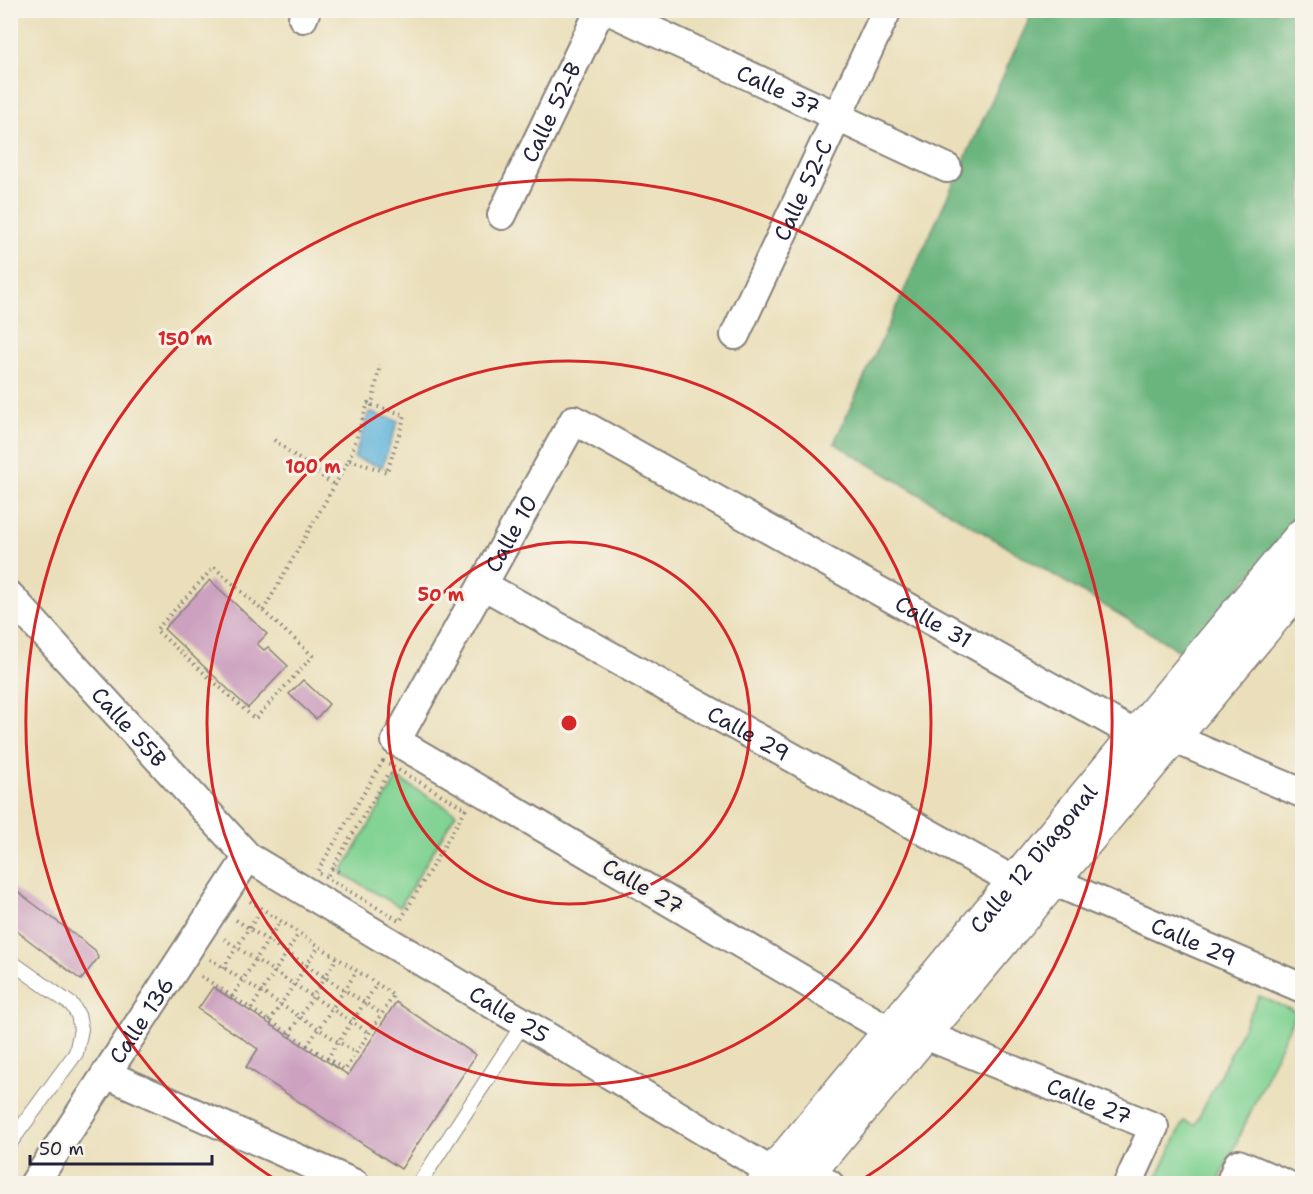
<svg xmlns="http://www.w3.org/2000/svg" width="1313" height="1194" viewBox="0 0 1313 1194" font-family="'Shantell Sans',sans-serif">
<style>
.green{fill:#83d394;stroke:#527a68;stroke-width:1.5}
.forest{fill:#6ab57e;stroke:#466c5c;stroke-width:1.5}
.water{fill:#5eb2da;stroke:#406a8a;stroke-width:1.5}
.building{fill:#cca0bf}
.lines{fill:none;stroke-linecap:round;stroke-linejoin:round}
.service-casing{stroke:#86807a;stroke-width:16}
.minor-casing{stroke:#86807a;stroke-width:32}
.tertiary-casing{stroke:#86807a;stroke-width:36}
.path{stroke:#86807a;stroke-width:4;stroke-dasharray:1.5 4.5;stroke-linecap:butt}
.service{stroke:#fff;stroke-width:14}
.minor{stroke:#fff;stroke-width:28}
.tertiary{stroke:#fff;stroke-width:33}
.ring{fill:none;stroke:#d62828;stroke-width:3}
.labels{text-anchor:middle;stroke-width:6;stroke-linejoin:round;paint-order:stroke}
.street-label{font-size:22px;fill:#22223b;stroke:#f7f3e8}
.centre{fill:#d62828;stroke:#f7f3e8;stroke-width:3}
.ring-label{font-size:18px;text-anchor:middle;font-weight:bold;fill:#d62828;stroke:#f7f3e8;stroke-width:6;stroke-linejoin:round;paint-order:stroke}
</style>
<rect width="100%" height="100%" fill="#f7f3e8"/>
<filter id="ink" filterUnits="userSpaceOnUse"><feTurbulence type="fractalNoise" baseFrequency=".0167" numOctaves="2"/><feDisplacementMap in="SourceGraphic" scale="12" xChannelSelector="R" yChannelSelector="G"/><feConvolveMatrix kernelMatrix="1 2 1 2 8 2 1 2 1" color-interpolation-filters="sRGB"/></filter>
<filter id="wash" filterUnits="userSpaceOnUse"><feTurbulence type="fractalNoise" baseFrequency=".008" numOctaves="4" result="noise"/><feDisplacementMap in="SourceGraphic" scale="24" xChannelSelector="R" yChannelSelector="G"/><feGaussianBlur stdDeviation="1.35" result="paint"/><feColorMatrix in="noise" values="0 0 0 0 0 0 0 0 0 0 0 0 0 0 0 0 0 1.4 0 .05"/><feComposite in="paint" operator="in"/></filter>
<g filter="url(#wash)">
<rect width="100%" height="100%" fill="#eadfba"/>
<path class="green" d="M397 778 456 813 400 907 341 873Z
M1259 996 1296 1012 1218 1183 1154 1184 1184 1121 1195 1125Z"/>
<path class="forest" d="M1033 11H1302V512L1185 654 834 443Z"/>
<path class="water" d="M369 412 398 421 382 467 354 458Z"/>
<g id="blocks">
<path class="building" d="M210 580 267 634 257 644 264 650 268 647 288 666 248 708 164 629Z
M303 680 329 704 316 719 289 694Z
M10 886 95 950 98 958 81 980 10 926Z
M213 987 348 1075 396 1002 476 1055 401 1169 246 1067 258 1049 198 1009Z"/>
</g>
</g>
<g filter="url(#ink)">
<use href="#blocks" fill-opacity="0" stroke="#86807a" stroke-width="1.5"/>
<g class="lines">
<defs>
<path id="service" d="M10 961 72 1005 78 1015 81 1029 76 1053 10 1143
M419 1184 523 1024"/>
<g id="minor">
<path id="s1" d="M608 10 947 168"/>
<path d="M303 18 306 10"/>
<path id="s2" d="M502 215 600 10"/>
<path id="s3" d="M735 335 887 10"/>
<path id="s4" d="M483 585 1014 881"/>
<path id="s5" d="M10 596 248 857 772 1172"/>
<path id="s6" d="M1053 881 1302 988"/>
<path id="s7" d="M890 1031 396 741 574 420 1136 735 1173 738 1302 793"/>
<path id="s8" d="M925 1035 1154 1127 1128 1184"/>
<path d="M106 1074 355 1184"/>
<path d="M807 1174 829 1184"/>
<path id="s9" d="M34 1184 248 857"/>
<path d="M1230 1184 1238 1164 1285 1184"/>
</g>
<g id="tertiary">
<path id="s10" d="M763 1184 1302 535"/>
<path d="M799 1184 1302 584"/>
</g>
</defs>
<use href="#service" class="service-casing"/>
<use href="#minor" class="minor-casing"/>
<use href="#tertiary" class="tertiary-casing"/>
<path class="path" d="M274 440 335 486
M349 460 368 403 372 405
M263 611 313 656 255 719 156 630 214 567 263 611 349 460 387 472 405 415 372 405 380 365
M383 761 466 809 400 921 317 872Z
M332 868 341 873
M328 875 389 773 397 778
M236 920 382 1014
M224 939 369 1033
M210 959 356 1053
M223 968 262 909
M201 976 345 1070 394 995 250 901
M232 997 280 921
M251 1009 299 933
M270 1021 319 946
M289 1034 337 958
M307 1046 357 971
M327 1059 377 984"/>
<use href="#service" class="service"/>
<use href="#minor" class="minor"/>
<use href="#tertiary" class="tertiary"/>
</g>
</g>
<g class="ring">
<circle cx="569" cy="723" r="181"/>
<circle cx="569" cy="723" r="362"/>
<path d="M281 1183A543 543 0 1 1 857 1183"/>
</g>
<g class="labels">
<g class="street-label">
<text dy="8" stroke="none"><textPath href="#s1" startOffset="188">Calle 37</textPath></text>
<text dy="8" stroke="none"><textPath href="#s2" startOffset="114">Calle 52-B</textPath></text>
<text dy="8" stroke="none"><textPath href="#s3" startOffset="160">Calle 52-C</textPath></text>
<text dy="8" stroke="none"><textPath href="#s7" startOffset="810">Calle 10</textPath></text>
<text dy="8" stroke="none"><textPath href="#s7" startOffset="1352">Calle 31</textPath></text>
<text dy="8" stroke="none"><textPath href="#s5" startOffset="177">Calle 55B</textPath></text>
<text dy="8" stroke="none"><textPath href="#s4" startOffset="304">Calle 29</textPath></text>
<text dy="8" stroke="none"><textPath href="#s10" startOffset="423">Calle 12 Diagonal</textPath></text>
<text transform="translate(643 886) rotate(30)" y="8">Calle 27</text>
<text dy="8" stroke="none"><textPath href="#s6" startOffset="153">Calle 29</textPath></text>
<text dy="8" stroke="none"><textPath href="#s5" startOffset="658">Calle 25</textPath></text>
<text dy="8" stroke="none"><textPath href="#s9" startOffset="196">Calle 136</textPath></text>
<text dy="8" stroke="none"><textPath href="#s8" startOffset="177">Calle 27</textPath></text>
</g>
</g>
<circle cx="569" cy="723" r="9" class="centre"/>
<g class="ring-label">
<text x="185" y="345">150 m</text>
<text x="313" y="473">100 m</text>
<text x="441" y="601">50 m</text>
</g>
<rect width="1313" height="1194" fill="none" stroke="#f7f3e8" stroke-width="36"/>
<path d="M30 1155v9h182v-9" fill="none" stroke="#22223b" stroke-width="3"/>
<text x="39" y="1155" font-size="18" fill="#22223b" stroke="#f7f3e8" stroke-width="4.5" paint-order="stroke">50 m</text>
</svg>
